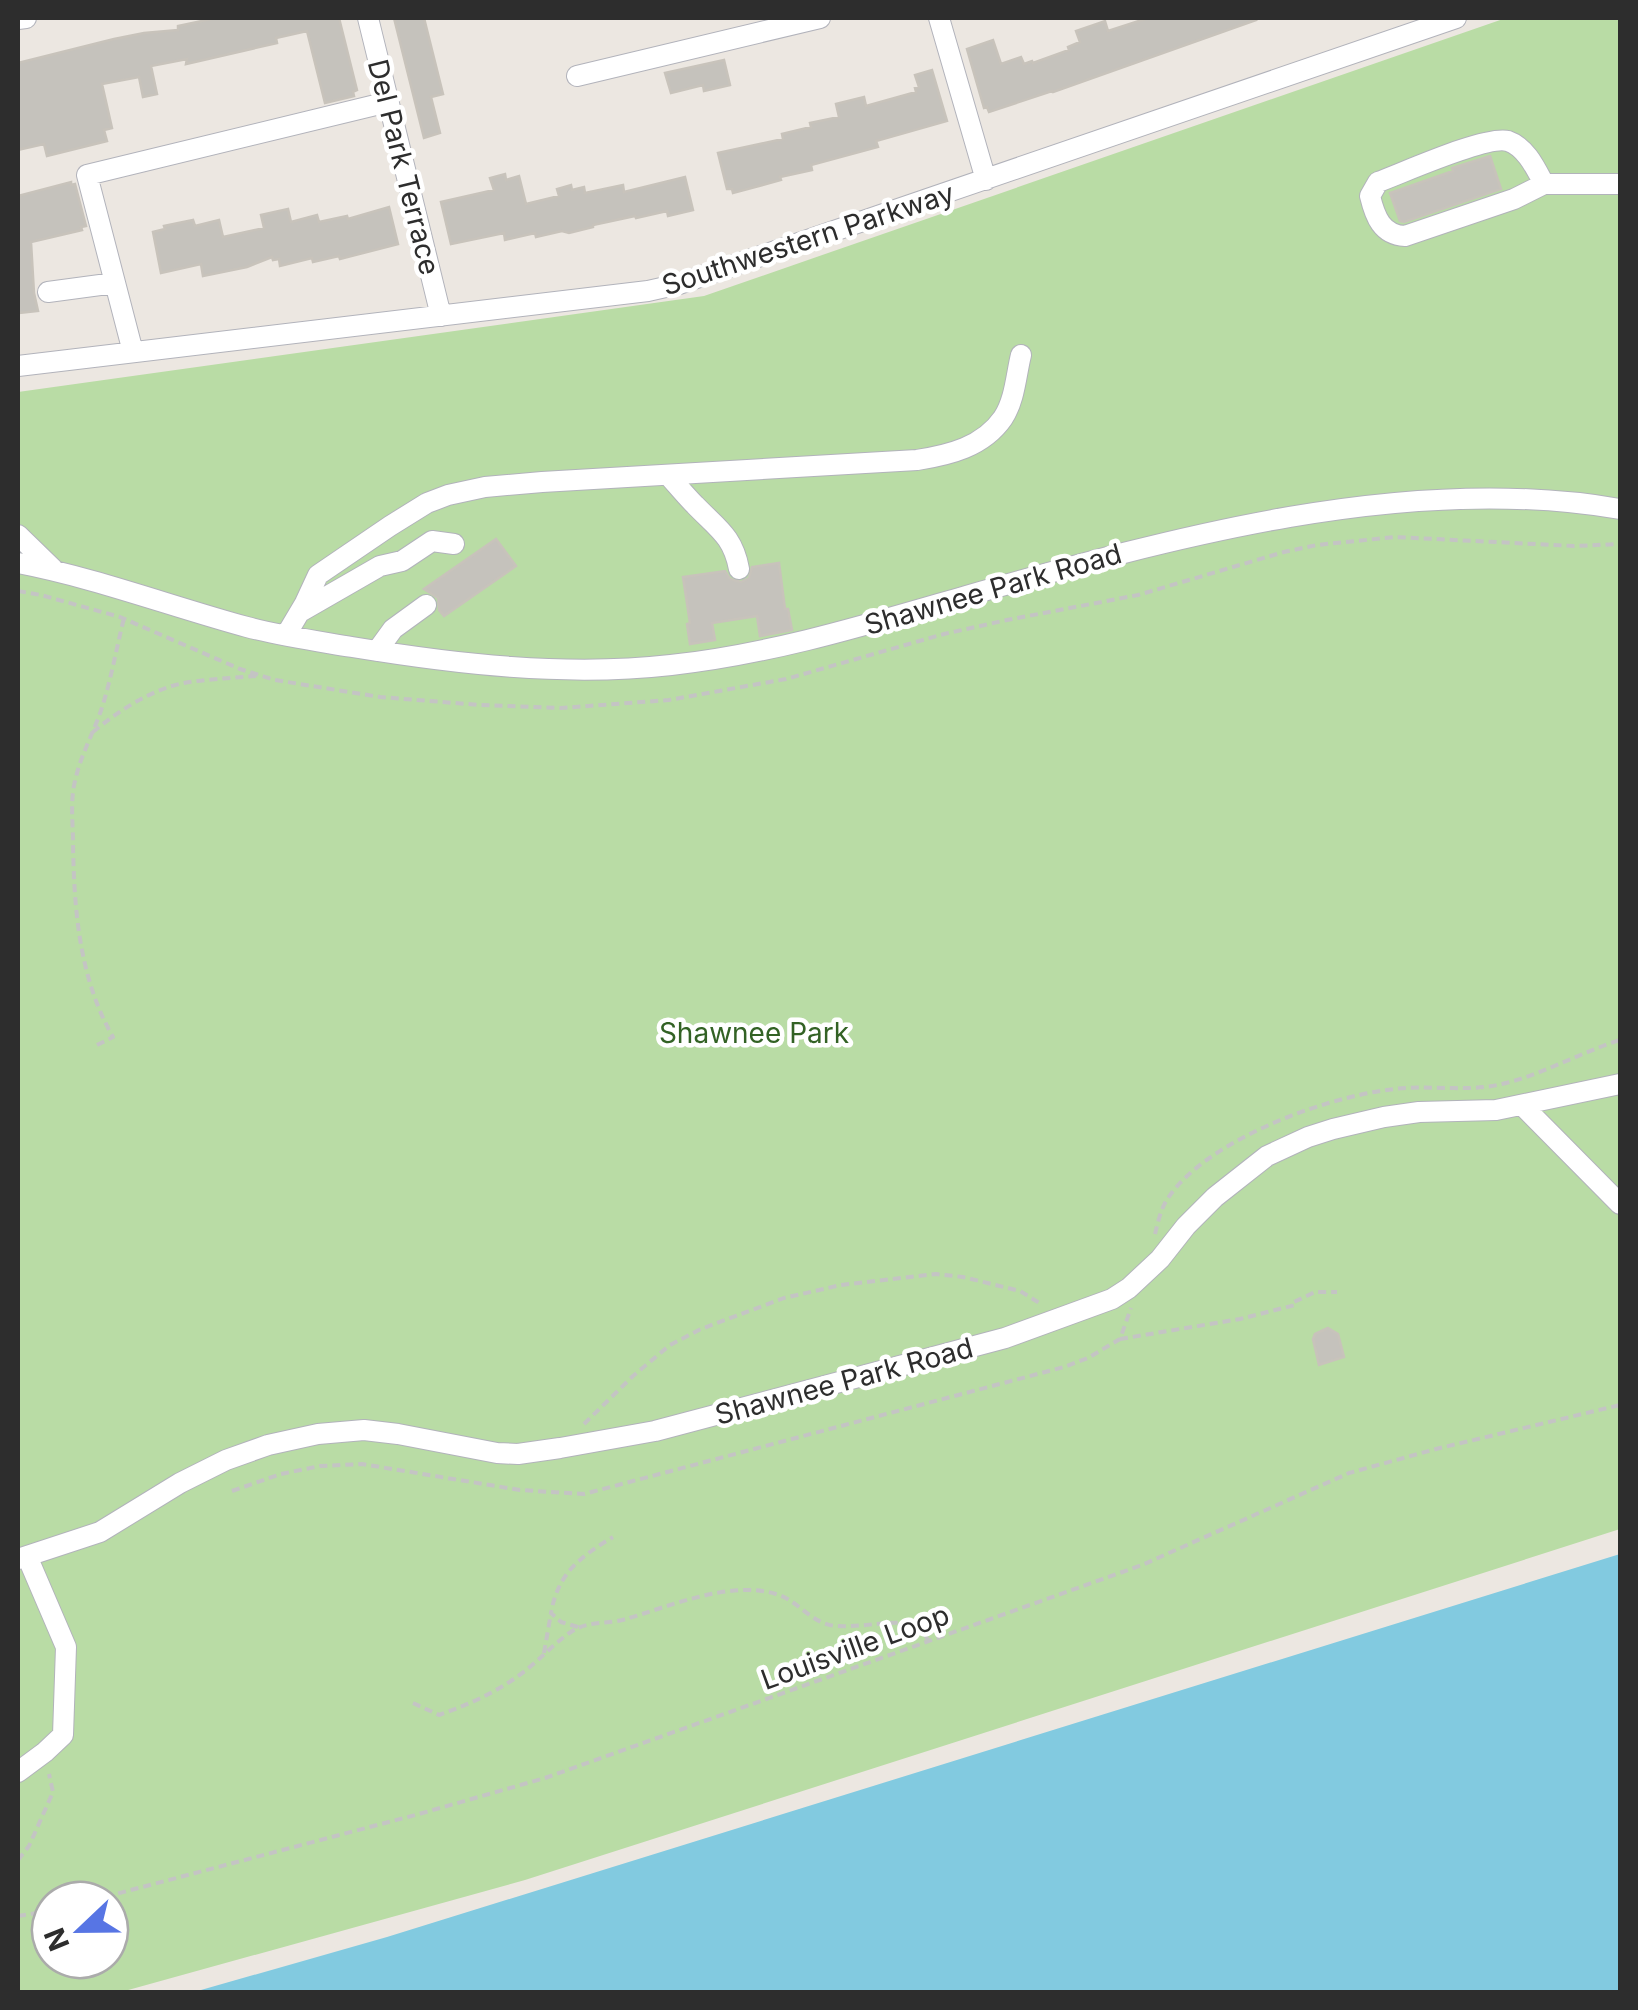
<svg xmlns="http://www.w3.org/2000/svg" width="1638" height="2010" viewBox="0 0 1638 2010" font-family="Inter,sans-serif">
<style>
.green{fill:#b9dca5;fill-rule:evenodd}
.water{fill:#82cae0}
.building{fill:#c5c2bc;stroke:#c8c3bb;stroke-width:2.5}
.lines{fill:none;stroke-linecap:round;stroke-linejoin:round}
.minor-casing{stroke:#b2b3bb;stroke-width:22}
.path{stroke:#c4c4c4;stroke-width:4;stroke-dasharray:8 5;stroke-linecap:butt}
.minor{stroke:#fff;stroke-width:20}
.labels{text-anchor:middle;stroke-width:9;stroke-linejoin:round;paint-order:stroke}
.street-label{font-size:28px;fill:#2d2d2d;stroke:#fff}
.park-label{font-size:28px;fill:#336225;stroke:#fff}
</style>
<rect width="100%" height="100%" fill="#ece7e1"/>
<path class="green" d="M1506 18H1620V1529L525 1880 121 1992H18V392L704 296ZM50 1900H110V1960H50Z"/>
<path class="water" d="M1620 1554V1992H194L387 1937Z"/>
<path class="building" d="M216 18H339L357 90 353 92 354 96 325 103 307 31 276 38 277 43 186 64 187 59 151 66 157 94 143 97 139 77 102 84 112 128 104 130 107 141 47 156 44 144 18 150V63L114 39 144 33 178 30V26Z
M394 18H424L443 94 431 97 440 133 424 138Z
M1148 18H1255L1256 20 1053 92 1052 91 989 112 987 107 984 108 967 49 993 40 1001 64 1021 57 1024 64 1032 61 1033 63 1069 50 1068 47 1080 42 1076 31 1105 21 1108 31Z
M724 60 730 85 704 91 703 85 671 93 665 73Z
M932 70 947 121 876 141 878 147 811 165 812 170 780 177 781 180 733 193 732 189H727L718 153 783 139 782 134 811 127 810 123 839 117 836 104 864 97 866 106 916 92 915 88 919 87 915 75Z
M1490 156 1501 189 1404 222 1400 221 1390 193 1453 171 1452 168Z
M505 174 506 180 519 176 526 204 559 196 557 189 571 185 572 190 584 187 585 193 623 185 624 192 685 177 693 210 668 216 667 211 636 218 635 216 593 225V227L569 233 562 231 536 237 535 233 505 240 504 233 451 244 441 202 494 190 490 178Z
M71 182V185L75 184 86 226 81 227 82 230 31 242 34 293 38 311 18 313V196Z
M389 207 398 244 340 259 339 256 313 262 312 258 280 266 279 259 273 260 272 257 247 267 203 276 201 264 161 273 153 232 165 229 164 226 193 220 195 226 219 220 223 237 264 228 261 215 288 209 291 222 317 215 319 222 347 216 348 219Z
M496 539 516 566 444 616 439 610 438 598 424 589Z
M779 563 785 609H788L792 630 760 636 757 616 712 623 715 640 690 644 687 624 690 623 683 577 725 571 730 579 741 582 749 578 752 567Z
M1328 1328 1338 1334 1344 1357 1319 1365 1313 1339 1315 1334Z"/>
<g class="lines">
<defs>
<path id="minor" d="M368 18 441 316
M939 18 986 180
M18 19 26 18
M577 76 820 18
M1544 184C1536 169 1526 147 1508 141 1486 135 1403 173 1378 182L1370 196C1375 217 1382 235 1405 236L1514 199 1544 184H1620
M48 292 115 283
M133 352 87 175 388 102
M18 366 648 291 679 284 1456 18
M668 475C677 485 686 496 695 505 717 528 733 536 739 569
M18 535 53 569
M18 563C96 578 170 606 247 627 281 636 317 641 352 647 456 664 565 677 671 665 772 654 869 624 966 596 1171 538 1407 472 1620 509
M300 612 380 566 402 561 432 541 454 544
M286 635 305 603 318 575 390 526 427 503 448 495 485 487 542 482 917 460C949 455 983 447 1003 418 1015 400 1016 375 1021 355
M377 651 393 629 426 605
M1522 1105 1620 1204
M18 1559 100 1532 180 1483 226 1460 268 1445 318 1434 364 1430 398 1434 497 1453 518 1454 560 1448 655 1431 1005 1338 1112 1299 1129 1288 1160 1259 1186 1226 1215 1197 1267 1156 1308 1137 1333 1129 1384 1117 1419 1112 1496 1110 1620 1084
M18 1772 45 1752 63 1735 66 1647 27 1556"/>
</defs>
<use href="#minor" class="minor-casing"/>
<path class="path" d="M18 591 41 595 120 617 240 669 275 680 380 697 480 705 561 708 669 700 786 679 944 634 1007 620 1138 595 1284 552 1317 545 1395 537 1574 546 1620 544
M93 732C118 711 152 689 184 683 207 679 232 678 256 676
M97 1045 113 1037C79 978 74 909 73 843 73 823 70 801 75 781 81 753 96 729 104 701 112 674 117 646 124 618
M1155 1234C1158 1222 1161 1208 1168 1198 1208 1138 1336 1092 1406 1088 1439 1086 1473 1092 1506 1083 1545 1073 1582 1052 1620 1040
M1120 1339 1240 1319 1295 1305 1294 1302 1315 1292H1337
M584 1424 633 1376 670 1345 701 1329 784 1298 841 1285 936 1274 963 1277 1020 1291 1041 1304
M232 1491 281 1474 320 1466 362 1464 520 1490 584 1494 1064 1367 1088 1358 1120 1339 1131 1308
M578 1627 561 1622 551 1613C558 1573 580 1557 613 1537
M544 1653 551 1613
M413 1703 439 1715C476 1702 510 1686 539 1659 550 1649 561 1638 574 1630 589 1621 610 1624 626 1619 670 1606 731 1580 776 1594 798 1600 811 1624 836 1626 865 1628 892 1618 920 1626L929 1642
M18 1860 29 1846 53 1792 49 1774
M93 1900 419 1814 545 1778 1142 1565 1349 1473 1436 1449 1620 1405
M18 1916 50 1911"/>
<use href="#minor" class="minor"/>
</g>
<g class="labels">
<g class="street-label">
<text transform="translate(404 167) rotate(76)" y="10">Del Park Terrace</text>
<text transform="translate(808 239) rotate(-18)" y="10">Southwestern Parkway</text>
<text transform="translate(993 589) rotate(-16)" y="10">Shawnee Park Road</text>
<text transform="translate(844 1381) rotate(-15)" y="10">Shawnee Park Road</text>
<text transform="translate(855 1647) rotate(-20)" y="10">Louisville Loop</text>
</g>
<g class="park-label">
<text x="754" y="1043">Shawnee Park</text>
</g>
</g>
<rect width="1638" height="2010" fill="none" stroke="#2d2d2d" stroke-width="40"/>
<g transform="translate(80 1930) rotate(248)"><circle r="48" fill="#ffffff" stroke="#ababab" stroke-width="2.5"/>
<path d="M0-8L18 38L0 25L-18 38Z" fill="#5775e4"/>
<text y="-15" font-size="28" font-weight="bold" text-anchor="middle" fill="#2d2d2d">N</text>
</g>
</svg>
